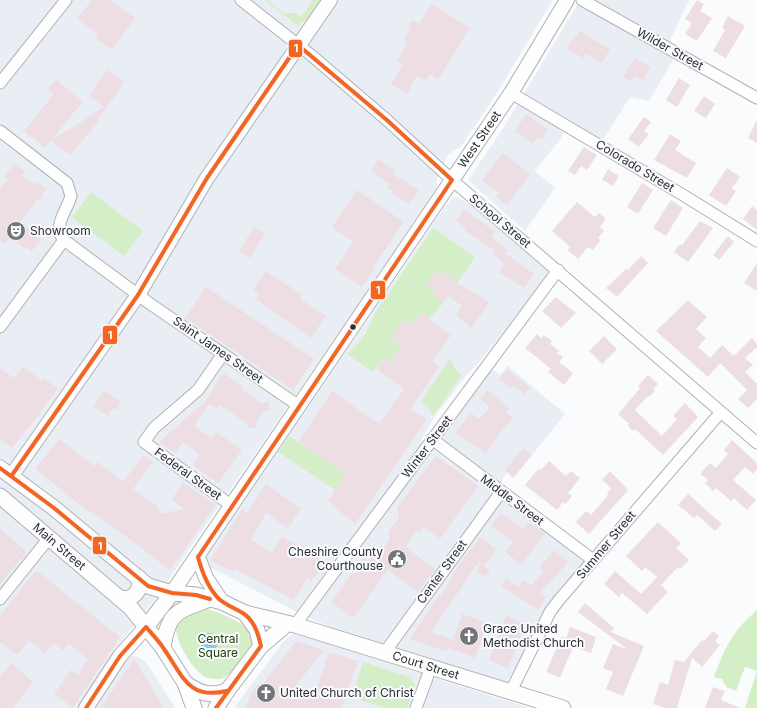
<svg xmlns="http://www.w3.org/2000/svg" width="757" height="708" viewBox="0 0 757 708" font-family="Inter,sans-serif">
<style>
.built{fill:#e9edf4}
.green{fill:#d4efc7}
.water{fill:#7bcfec}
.building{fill:#eddee4}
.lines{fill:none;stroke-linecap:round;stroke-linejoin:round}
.minor-casing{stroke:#b0b1b3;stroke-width:13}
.tertiary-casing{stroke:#b0b1b3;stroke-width:16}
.secondary-casing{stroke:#b0b1b3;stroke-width:17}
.minor{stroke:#fefeff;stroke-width:11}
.tertiary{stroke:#fefeff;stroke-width:14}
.secondary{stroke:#fefeff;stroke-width:15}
.bus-1-casing{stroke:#f9fafe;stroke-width:7}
.bus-1{stroke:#f26522;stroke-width:4}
.bus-dot{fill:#2b2d30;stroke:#f9fafe;stroke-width:1.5}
.labels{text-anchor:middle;stroke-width:4;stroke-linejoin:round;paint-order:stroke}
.street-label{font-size:12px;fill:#2b2d30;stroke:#f9fafe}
.poi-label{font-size:12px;fill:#2b2d30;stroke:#f9fafe;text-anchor:start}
.park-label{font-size:12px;fill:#214108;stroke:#f9fafe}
.line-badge{stroke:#f9fafe;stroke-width:1.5}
.badge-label{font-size:11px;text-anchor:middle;font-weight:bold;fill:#fff}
</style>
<rect width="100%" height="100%" fill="#fafbfd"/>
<path class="built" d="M0 0H553L492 101 461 146 448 155 437 180V187L367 291 153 602 123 639 77 708H0Z
M580 0H689L669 42 677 48 672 62 649 101 630 97 602 141 569 122 561 138 535 171 555 188 525 231 468 180 504 127Z
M457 197 473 206 549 273 481 360 464 378 435 416 421 440 580 556 585 562 506 683 332 628 299 613 202 563 442 211 452 198Z
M508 366 565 414 513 479 507 473 503 477 502 484 441 438 491 368 500 375Z
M297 632 360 654 529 708H234L283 642 292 634Z
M135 656 142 659 148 665 175 708H92L115 673 128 657Z"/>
<path class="green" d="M264 0H267L284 13H295L301 17 313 0H321L307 19 297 25Z
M91 192 143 231 124 256 72 218Z
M433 228 475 257 457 283 445 271 442 275 436 271 427 286 435 291 433 295 444 302 429 319 421 313 413 325 404 319 391 338 401 345 392 362 385 357 373 372 347 354C361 342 368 332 374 315Z
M450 359 456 370 462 375 433 416 428 407 421 401Z
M289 436 345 473 335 490 278 452Z
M205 608C219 613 265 627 253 650 251 654 247 657 245 660 238 668 231 674 221 679 215 679 208 679 203 676 191 667 165 628 181 615 186 611 198 610 205 608Z
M757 610V708H745L757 671 745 667 736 691 726 687 722 679 714 677C725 648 732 631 757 610Z
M363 662 410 677 415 684 407 708H384L352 697Z"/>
<path class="water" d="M200 642a9 9 0 1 1 18 0a9 9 0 1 1-18 0Z"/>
<path class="building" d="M92 0H110L135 18 112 50 95 38 98 34 77 19Z
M697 0 704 4 700 11 712 18 697 41 685 34 692 23 685 19Z
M432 4 470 28 438 79 430 74 425 81 417 76 407 94 391 84 403 65 397 61 408 42 404 40 411 28 408 27 413 20 419 24Z
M728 16 745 26 726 58 713 51 725 30 722 28Z
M580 31 610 49 602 63 586 53 583 58 566 48Z
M635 58 650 67 643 80 635 76 631 81 623 77Z
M107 70 125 82 98 119 100 120 70 155 51 141 104 107 89 96Z
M679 78 690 85 677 107 666 100Z
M56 80 83 101 45 148 24 131 54 94 48 89Z
M704 96 715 104 706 118 694 111Z
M526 114 548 130 541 139 538 137 533 144 515 131Z
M644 117 651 122 644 131 649 134 639 147 628 139Z
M757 120V143L748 138Z
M670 134 681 141 675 150 696 163 687 178 654 160Z
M584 147 597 155 587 170 581 166 575 175 568 171Z
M503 153 530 174 507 205 496 197 499 193 482 180Z
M378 159 395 170 393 174 419 190 409 204 392 193 393 191 387 187 390 184 371 171Z
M15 163 25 172 22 175 35 185 38 182 46 189 41 194 43 196 38 201 37 200 20 222 41 239 32 251 27 247 25 249 10 237 5 244 0 241V188L8 179 4 176Z
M727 168 740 177 732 188 736 191 726 206 709 195Z
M608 169 619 176 613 186 602 180Z
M642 183 653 190 638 214 627 207Z
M357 190 404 222 374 266 376 267 362 287 335 269 353 242 332 227Z
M671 200 683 208 666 236 653 228Z
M577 202 595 217 599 213 606 219 600 227 604 231 598 238 601 240 593 250 588 247 578 259 567 250 570 247 552 231Z
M752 206 757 210V230L743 219Z
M463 209 495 231 491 237 508 250 505 253 534 274 524 288 499 272 504 264 493 254 495 251 464 230 466 228 456 221Z
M700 221 713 228 688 262 674 252 680 244 682 245Z
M254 227 265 234 250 258 239 251Z
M728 236 734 242 719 260 713 255Z
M641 256 648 263 617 297 606 288 626 269 628 270Z
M757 263V291L744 283Z
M266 271 302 295 300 299 326 316 311 338 256 299 259 294 253 290Z
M436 271 442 275 445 271 457 283 489 302 472 328 456 315 462 306 448 296 444 302 433 295 435 291 427 286Z
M206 287 314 359 293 390 185 318Z
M556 297 576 313 561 328 542 311Z
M688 300 707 317 696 329 706 338 698 347 710 358 722 345 734 356 752 338 757 344V347L745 358 753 365 745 372 757 384V399L748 408 738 399 747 390 720 363 708 377 656 331Z
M421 313 451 335 432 361 439 367 410 409 427 419 355 524 328 501 345 473 298 442 332 391 379 424 404 389 377 369 385 357 392 362 401 345 390 338 404 319 413 325Z
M537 334 541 338 544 335 552 341 550 344 559 351 557 353 563 357 559 362 573 373 564 385 548 372 551 369 525 348Z
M604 336 617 349 602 364 589 351Z
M23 367 41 380 43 378 58 388 30 427 29 426 12 448 0 439V368L14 378Z
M507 369 530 388 524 394 514 385 510 389 499 379Z
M223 373 243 386 241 389 261 403 268 401 270 410 264 411 256 423V427L248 428 247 424 220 405 217 409 209 404 194 426 212 438 216 432 242 450 218 483 193 465 200 455 183 442 175 453 159 442 206 401Z
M648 375 658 384 653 389 655 391 649 397 648 396 635 410 662 436 677 419 673 416 685 403 698 417 663 455 635 429 633 431 628 426 629 424 618 414 636 393 640 388 638 386Z
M104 390 121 402 116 410 113 408 108 416 93 406Z
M488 390 509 409 506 412 513 418 500 433 486 453 455 433 471 413 479 419 490 407 480 399Z
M60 439 94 466 98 462 123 482 143 455 153 462 133 489 157 506 160 514 184 509 171 500 183 483 216 505 170 570 135 543 90 511 89 512 35 469Z
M732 440 757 463V469L753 474 745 467 733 480 756 500 747 510 734 498 731 501 716 488 713 491 705 483 708 480 700 474 710 463 716 468 728 454 724 450Z
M523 448 532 454 514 477 505 470Z
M436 456 478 486 440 539 423 527 419 533 416 531 406 547 435 569 418 592 388 570 353 618 331 602 364 557 368 560 373 553 380 552 390 539 388 532 399 519 397 508Z
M549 461 566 476 571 471 580 478 568 493 572 496 566 504 563 502 557 510 525 485 539 468 541 470Z
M610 471 628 490 589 534 576 522 586 511 591 515 608 495 607 494 611 488 602 480Z
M266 484 301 509 288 528 266 513 251 540 272 553 282 536 325 562 312 580 307 578 294 600 234 569 233 572 210 560 242 509 247 513Z
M688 494 722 524 715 531 697 515 694 518 678 505Z
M501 513 523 529 528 522 545 534 521 565 505 552 513 542 491 526Z
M658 522 681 543 676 548 689 560 680 569 678 567 661 585 668 592 647 614 622 593 619 597 604 584 615 571 641 594 657 577 645 567 642 571 626 556Z
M0 529 27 552 0 584Z
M480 537 496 549 485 565 479 562 431 632 453 640 462 614 487 623 475 658 448 648 447 652 410 639 439 595 441 596 459 565Z
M554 550 568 562 540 593 546 597 538 610 501 586 506 579 518 587 523 580 532 585 543 572 539 568Z
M480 563 490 571 485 577 477 571Z
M36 570 120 637 73 708 54 694 71 670 78 675 88 659 69 644 63 651 54 643 45 654 29 640 17 655 0 642V616Z
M585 603 614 628 611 632 644 646 623 696 606 689 613 672 603 668 613 644 627 649 578 612Z
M506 616 526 624 508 668 489 660Z
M570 627 596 637 591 653 573 647 560 678 546 672 562 636 566 638Z
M713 631 719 636 715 641 720 645 702 667 692 658 677 708H665L653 704 660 682 668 685 675 660 684 662 702 640 704 641Z
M296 641 324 650 296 685 316 692 329 652 358 661 342 708H245L250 698 249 697 258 684 260 686 265 681Z
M134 659 164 708H100L106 700Z
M11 663 33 682 13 708H0V677Z
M713 687 725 691 721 700 740 708H705Z"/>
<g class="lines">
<defs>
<path id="minor" d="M241 0 311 55 388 121 452 180 757 443
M582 0 757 98
M0 83 66 0
M511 93 683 195 757 241
M0 131 67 183 71 196C67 211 52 226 64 240L149 303 299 406
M0 327 64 240
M223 354 198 390 154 428 144 442 232 506
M432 439 593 560
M0 599 49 538
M295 625 558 270
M385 652 501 492
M511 691 550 612 559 600 721 412
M416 708 431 667"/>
<g id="tertiary">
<path d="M12 475 138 295 207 178 330 0"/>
<path d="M198 557 206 578 222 602"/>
<path id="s1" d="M172 593 511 93 567 0"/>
<path d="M86 708 120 656 146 627"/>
</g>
<g id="secondary">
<path id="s2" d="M0 468 54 508 148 586 172 593 196 595 222 602 245 613 295 625 563 708"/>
<path id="s3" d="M0 496 131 608 163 648 185 683 194 708"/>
<path d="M120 598 128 599C138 594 141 588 139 578"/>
<path d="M245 613 257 630 261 646"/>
<path d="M146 627 172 593"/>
<path d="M163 648C168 611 178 611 210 599"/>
<path d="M185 683C199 693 210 697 227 691"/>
<path d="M216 708 227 691 261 646 287 624"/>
</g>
</defs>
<use href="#minor" class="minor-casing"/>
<use href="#tertiary" class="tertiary-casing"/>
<use href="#secondary" class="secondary-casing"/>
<use href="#minor" class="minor"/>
<use href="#tertiary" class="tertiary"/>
<use href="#secondary" class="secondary"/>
<defs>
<path id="bus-1" d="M0 468 54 508 148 586 172 593 196 595 210 599
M12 475 138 295 207 178 298 45 388 121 452 180 198 557C202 572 208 588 219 599 226 605 234 608 241 612 254 619 258 633 261 646L216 708
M86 708 120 656 146 627C152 634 159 641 164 649 183 676 188 700 227 691"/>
</defs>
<use href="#bus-1" class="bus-1-casing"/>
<use href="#bus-1" class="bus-1"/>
</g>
<defs>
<symbol id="theatre-disc" viewBox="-11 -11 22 22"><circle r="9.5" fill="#737578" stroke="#f9fafe"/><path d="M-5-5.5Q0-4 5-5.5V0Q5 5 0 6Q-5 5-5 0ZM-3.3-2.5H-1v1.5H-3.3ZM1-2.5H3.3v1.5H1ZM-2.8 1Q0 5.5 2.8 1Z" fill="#fff"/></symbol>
<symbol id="civic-disc" viewBox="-11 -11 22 22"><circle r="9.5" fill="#737578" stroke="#f9fafe"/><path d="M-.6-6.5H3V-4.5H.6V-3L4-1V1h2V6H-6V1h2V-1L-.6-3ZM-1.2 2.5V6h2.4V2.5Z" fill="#fff"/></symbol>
<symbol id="church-disc" viewBox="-11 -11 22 22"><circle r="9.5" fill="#737578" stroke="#f9fafe"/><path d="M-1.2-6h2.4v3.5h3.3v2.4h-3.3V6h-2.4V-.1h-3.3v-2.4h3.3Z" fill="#fff"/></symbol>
</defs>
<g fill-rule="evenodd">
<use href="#theatre-disc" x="5" y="220" width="22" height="22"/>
<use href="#civic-disc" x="386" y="548" width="22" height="22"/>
<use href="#church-disc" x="458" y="625" width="22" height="22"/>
<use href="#church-disc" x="255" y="682" width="22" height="22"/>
</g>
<circle class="bus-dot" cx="353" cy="327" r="3.5"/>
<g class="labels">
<g class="street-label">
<text transform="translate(670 49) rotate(29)" y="4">Wilder Street</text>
<text dy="4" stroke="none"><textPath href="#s1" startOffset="548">West Street</textPath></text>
<text transform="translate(635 166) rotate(31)" y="4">Colorado Street</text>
<text transform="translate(500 221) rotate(40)" y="4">School Street</text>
<text transform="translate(218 350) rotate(35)" y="4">Saint James Street</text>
<text transform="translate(427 447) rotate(-53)" y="4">Winter Street</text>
<text transform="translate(188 474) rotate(36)" y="4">Federal Street</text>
<text transform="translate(512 500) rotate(37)" y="4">Middle Street</text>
<text transform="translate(606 545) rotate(-50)" y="4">Summer Street</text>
<text dy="4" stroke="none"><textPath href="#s3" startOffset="78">Main Street</textPath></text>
<text transform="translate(442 572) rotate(-54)" y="4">Center Street</text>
<text dy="4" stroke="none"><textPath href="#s2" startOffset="479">Court Street</textPath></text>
</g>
<g class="poi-label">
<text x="30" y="235">Showroom</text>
<text x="383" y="556" text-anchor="end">Cheshire County<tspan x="383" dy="14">Courthouse</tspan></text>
<text x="483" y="633">Grace United<tspan x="483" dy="14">Methodist Church</tspan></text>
<text x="280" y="697">United Church of Christ</text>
</g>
<g class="park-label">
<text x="218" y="643">Central<tspan x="218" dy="14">Square</tspan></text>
</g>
</g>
<g class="line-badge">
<rect x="288" y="39" width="15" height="19" rx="4" fill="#f26522"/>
<rect x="370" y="280" width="16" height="20" rx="4" fill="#f26522"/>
<rect x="102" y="325" width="16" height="20" rx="4" fill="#f26522"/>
<rect x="92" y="536" width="15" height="19" rx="4" fill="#f26522"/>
</g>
<g class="badge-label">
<text x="296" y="52">1</text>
<text x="378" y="294">1</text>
<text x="110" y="339">1</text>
<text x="100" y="550">1</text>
</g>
</svg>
